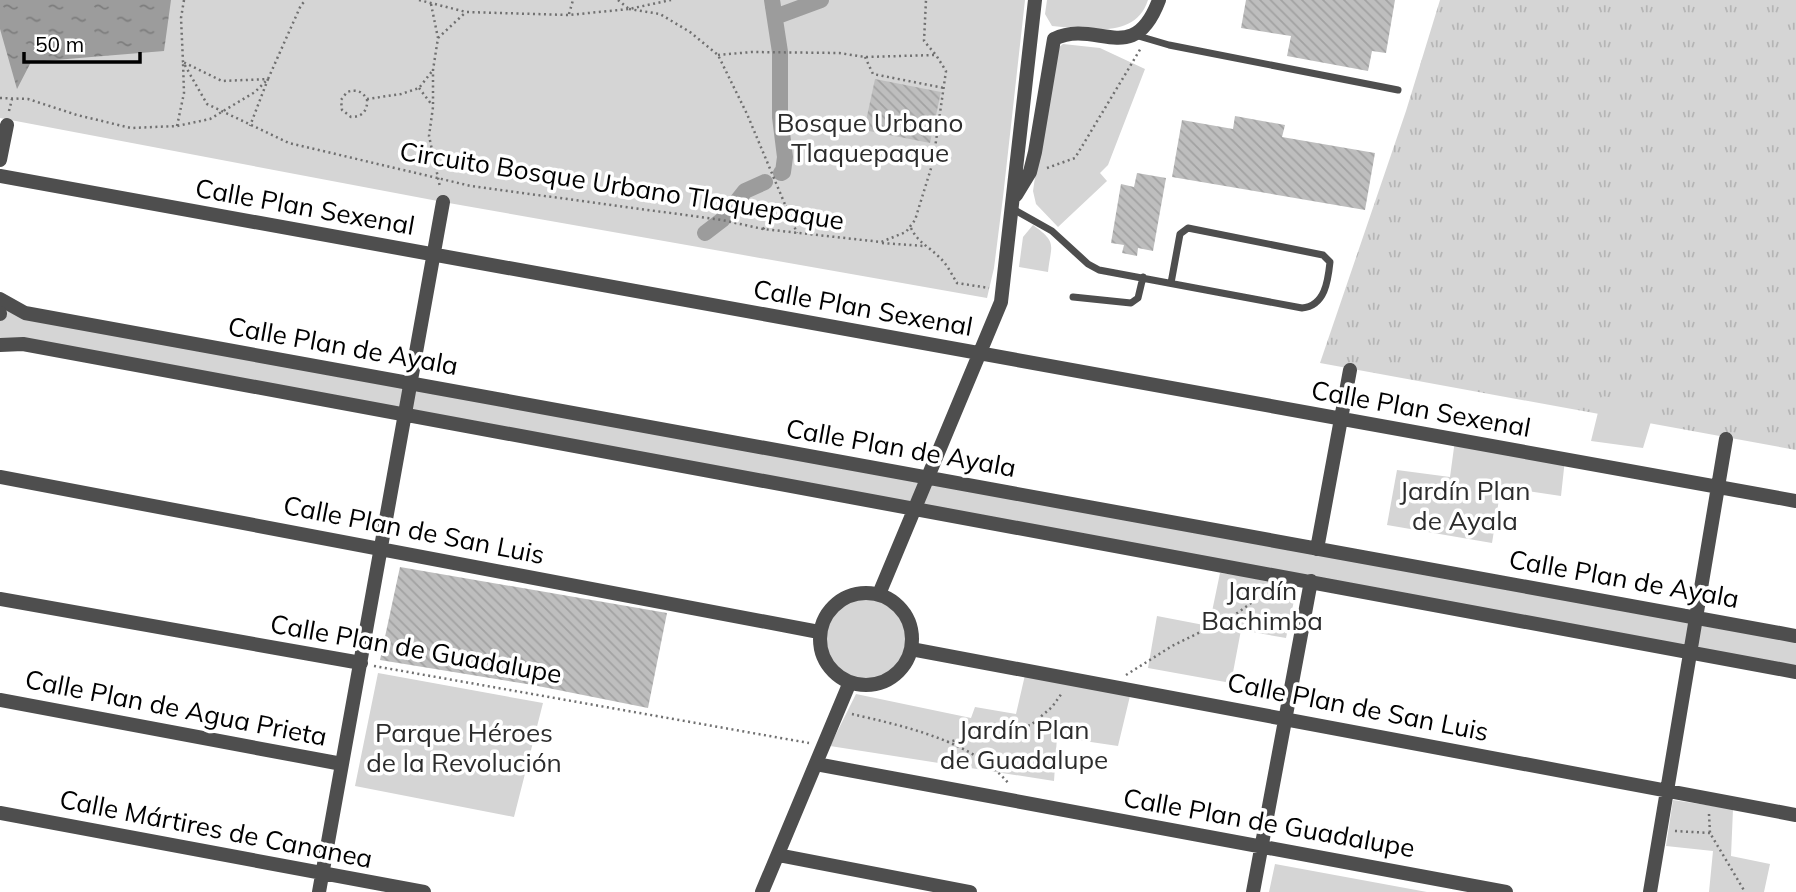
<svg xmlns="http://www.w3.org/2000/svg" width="1796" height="892" viewBox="0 0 1796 892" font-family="Mulish,sans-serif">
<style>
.grass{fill:url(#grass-tufts)}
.green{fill:#d5d5d5}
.water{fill:url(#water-ripples)}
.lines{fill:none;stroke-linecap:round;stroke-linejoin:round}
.canal{stroke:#9c9c9c;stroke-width:16}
.building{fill:url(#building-back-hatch)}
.path{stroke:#707070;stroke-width:2.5;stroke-dasharray:2 3.5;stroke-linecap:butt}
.service{stroke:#4e4e4e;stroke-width:7}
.minor{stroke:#4e4e4e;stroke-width:14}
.tertiary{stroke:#4e4e4e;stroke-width:14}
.labels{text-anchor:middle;stroke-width:7;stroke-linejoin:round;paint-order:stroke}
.park-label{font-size:26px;fill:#2c2c2c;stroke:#fff}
.street-label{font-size:26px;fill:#000;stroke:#fff}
</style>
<defs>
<pattern id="grass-tufts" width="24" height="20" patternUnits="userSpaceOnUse" patternTransform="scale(1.75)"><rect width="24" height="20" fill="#d5d5d5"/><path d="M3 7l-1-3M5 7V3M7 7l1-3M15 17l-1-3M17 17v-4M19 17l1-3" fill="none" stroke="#b5b5b5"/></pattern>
<pattern id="water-ripples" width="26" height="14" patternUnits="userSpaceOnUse" patternTransform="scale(1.75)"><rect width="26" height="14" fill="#9c9c9c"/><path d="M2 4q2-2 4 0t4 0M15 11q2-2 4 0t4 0" fill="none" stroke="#7d7d7d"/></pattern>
<pattern id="building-back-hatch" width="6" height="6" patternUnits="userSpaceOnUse" patternTransform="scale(1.75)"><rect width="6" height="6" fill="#bebebe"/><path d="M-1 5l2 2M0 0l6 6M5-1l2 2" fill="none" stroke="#a2a2a2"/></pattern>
</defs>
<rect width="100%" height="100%" fill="#fff"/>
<path class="grass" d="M1440 0H1796V450L1320 363 1406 111Z"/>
<path class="green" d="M0 0H1025L1003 197 994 268 987 298 443 202 0 118Z
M1047 0H1148C1135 41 1084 28 1052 26L1045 14Z
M1063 44 1100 48 1145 69 1108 165 1100 173 1107 181 1058 227 1036 204 1033 191 1053 52Z
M1033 225C1058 243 1051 244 1048 272L1019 267 1023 237Z
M0 303 407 387 403 410 0 341Z
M411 384 923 477 914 509 406 411Z
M1602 396 1656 405 1643 448 1591 441Z
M1455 440 1565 459 1561 496 1501 487 1492 543 1387 525 1397 470 1450 477Z
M927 478 1796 636V668L1687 652 920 505Z
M1220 573 1298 582 1286 638 1241 630 1231 683 1148 668 1157 616 1209 626Z
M820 639a46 46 0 1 1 92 0a46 46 0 1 1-92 0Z
M378 673 543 703 514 817 355 786Z
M1025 675 1130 696 1118 746 1057 737 1054 781 830 746 856 694 971 718 975 707 1016 714Z
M1673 800 1733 809 1731 856 1770 864 1764 892H1709L1713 851 1666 846Z
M1275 864 1427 892H1269Z"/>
<path class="water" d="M0 0H171L164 51 31 62 17 89 0 29Z"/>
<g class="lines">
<path class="canal" d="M772 0 780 52V117L785 157 783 172 781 173
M773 7 775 17 821 0
M705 233 722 220 745 191 765 182"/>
</g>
<path class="building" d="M1246 0H1395L1386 53 1372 51 1368 71 1287 56 1291 36 1241 28Z
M875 79 941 92 930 143 864 130Z
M1235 116 1285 125 1282 137 1375 153 1365 210 1172 177 1182 120 1233 129Z
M1137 173 1166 178 1153 251 1138 248 1137 256 1122 253 1124 245 1111 243 1121 184 1134 187Z
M400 567 667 613 648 708 533 685 380 660Z"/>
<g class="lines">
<path class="path" d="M184 0 181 18 183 62 207 104 289 143 471 186 722 220 763 229 881 242 906 232 915 220 933 162 946 71 936 55 924 41 926 0
M419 0 466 12 569 15 629 9 671 0
M618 0 629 9
M431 4 438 38 433 70V107L429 136 440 187
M629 9 660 14 690 32 718 55 747 114 797 233
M569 14 573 0
M438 38 466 12
M718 55 752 52 839 53 865 57 935 55
M865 57 873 74 944 88
M419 88 432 105
M0 98 28 99 77 115 131 128 177 126 210 119 255 92 268 79 301 5 306 0
M367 99C368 111 362 117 351 117L342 110 341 100 347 92C356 89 362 91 367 99L401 94 419 88 433 70
M9 111 12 99
M177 126 184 93 183 62 222 81 268 79 250 126
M1047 168 1075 158 1141 48
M911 228C918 243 930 247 940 258 947 264 952 275 957 283L989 288
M763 229 787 206
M882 243 924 246
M374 666 809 743
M1126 675 1172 646 1233 616 1268 591
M852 714C903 726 974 741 1009 784
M947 742 1031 725 1052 707 1062 693
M1709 814 1710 833 1745 892
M1675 831 1710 833"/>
<path class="service" d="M1135 35 1169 45 1398 90
M1013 209 1052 231 1088 264 1099 270 1302 308C1325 306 1328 281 1330 262L1323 255 1188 228 1180 234 1171 283
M1073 297 1131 303 1138 298 1143 277"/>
<path class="minor" d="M1054 39C1097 18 1133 69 1159 0
M0 160 7 125
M0 176 1796 501
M1016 195 1030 172 1035 152 1054 39
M0 299 25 313 1796 636
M0 345 23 344 1796 672
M0 477 819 632
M1317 549 1350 370
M820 639a46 46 0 1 1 92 0a46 46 0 1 1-92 0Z
M879 594 1001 302 1035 0
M0 599 361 663
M911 649 1796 815
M0 700 342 764
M816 764 1506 892
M0 813 424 892
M778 855 970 892
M319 892 443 202
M762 892 850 682
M1253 892 1311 581
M1650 892 1726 439"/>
<path class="tertiary" d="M0 313V314"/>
</g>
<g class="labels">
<g class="park-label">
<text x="870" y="132">Bosque Urbano<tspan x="870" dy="30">Tlaquepaque</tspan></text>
<text x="1465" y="500">Jardín Plan<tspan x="1465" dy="30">de Ayala</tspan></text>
<text x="1262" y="600">Jardín<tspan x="1262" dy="30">Bachimba</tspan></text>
<text x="1024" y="739">Jardín Plan<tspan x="1024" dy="30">de Guadalupe</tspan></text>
<text x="464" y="742">Parque Héroes<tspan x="464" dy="30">de la Revolución</tspan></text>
</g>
<g class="street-label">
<text transform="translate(622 186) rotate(9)" y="9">Circuito Bosque Urbano Tlaquepaque</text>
<text transform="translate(305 207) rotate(10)" y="9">Calle Plan Sexenal</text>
<text transform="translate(863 308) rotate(10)" y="9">Calle Plan Sexenal</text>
<text transform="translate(343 346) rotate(10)" y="9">Calle Plan de Ayala</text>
<text transform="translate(1421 409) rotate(10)" y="9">Calle Plan Sexenal</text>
<text transform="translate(901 448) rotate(10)" y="9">Calle Plan de Ayala</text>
<text transform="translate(414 530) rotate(11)" y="9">Calle Plan de San Luis</text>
<text transform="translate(1624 579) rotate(10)" y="9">Calle Plan de Ayala</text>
<text transform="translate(416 649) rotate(10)" y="9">Calle Plan de Guadalupe</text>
<text transform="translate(1358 707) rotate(11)" y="9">Calle Plan de San Luis</text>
<text transform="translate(176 708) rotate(11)" y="9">Calle Plan de Agua Prieta</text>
<text transform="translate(1269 823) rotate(10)" y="9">Calle Plan de Guadalupe</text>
<text transform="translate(216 829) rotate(11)" y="9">Calle Mártires de Cananea</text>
</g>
</g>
<path d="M24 52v10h116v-10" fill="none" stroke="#000000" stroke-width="3.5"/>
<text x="35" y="52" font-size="21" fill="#000000" stroke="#ffffff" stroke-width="5" paint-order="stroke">50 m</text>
</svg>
